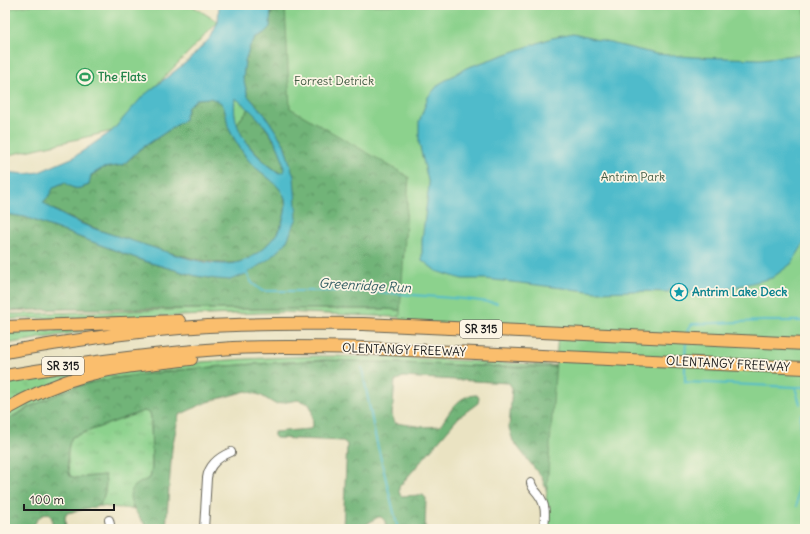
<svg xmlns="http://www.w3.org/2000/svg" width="810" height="534" viewBox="0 0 810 534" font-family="Delius,sans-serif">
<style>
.grass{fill:url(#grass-tufts);stroke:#547754}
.forest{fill:url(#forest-crowns);stroke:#46684a}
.park{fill:#8cd28d;stroke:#547754}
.water{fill:#4fbbcb;stroke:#366c74;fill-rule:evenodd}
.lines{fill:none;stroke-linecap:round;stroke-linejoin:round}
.stream{stroke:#4fbbcb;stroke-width:2}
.minor-casing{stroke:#646256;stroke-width:10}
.highway-casing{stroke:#646256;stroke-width:14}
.minor{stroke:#fff;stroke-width:8}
.highway{stroke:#fabe6d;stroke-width:12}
.labels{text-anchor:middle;stroke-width:3.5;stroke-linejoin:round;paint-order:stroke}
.shield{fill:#fcf5e5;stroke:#5f5d58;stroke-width:1}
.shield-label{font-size:11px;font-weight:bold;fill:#1c1c1c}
.leisure-label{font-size:12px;font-weight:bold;fill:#27864d;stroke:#fcf5e5;text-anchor:start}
.park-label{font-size:12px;fill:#435c44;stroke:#fcf5e5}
.culture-label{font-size:12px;font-weight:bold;fill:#0d838f;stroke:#fcf5e5;text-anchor:start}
.street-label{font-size:12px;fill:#1c1c1c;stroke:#fcf5e5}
.water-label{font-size:13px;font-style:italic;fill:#305c62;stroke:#fcf5e5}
</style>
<defs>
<pattern id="grass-tufts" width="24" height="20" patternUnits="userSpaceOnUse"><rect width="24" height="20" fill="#8cd28d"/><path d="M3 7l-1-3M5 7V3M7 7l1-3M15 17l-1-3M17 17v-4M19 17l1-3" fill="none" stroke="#78b479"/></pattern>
<pattern id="forest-crowns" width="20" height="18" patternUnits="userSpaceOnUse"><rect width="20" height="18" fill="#71b478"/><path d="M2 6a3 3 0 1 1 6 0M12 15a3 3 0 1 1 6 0" fill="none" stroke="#5c9262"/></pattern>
</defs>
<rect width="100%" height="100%" fill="#fcf5e5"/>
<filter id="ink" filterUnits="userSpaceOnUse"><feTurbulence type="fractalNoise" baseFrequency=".025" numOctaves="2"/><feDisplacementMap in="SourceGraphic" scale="8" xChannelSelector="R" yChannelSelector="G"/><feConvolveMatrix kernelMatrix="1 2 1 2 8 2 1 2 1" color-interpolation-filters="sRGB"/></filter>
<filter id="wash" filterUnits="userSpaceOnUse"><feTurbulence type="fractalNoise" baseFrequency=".012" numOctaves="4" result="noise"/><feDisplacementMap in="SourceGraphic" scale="16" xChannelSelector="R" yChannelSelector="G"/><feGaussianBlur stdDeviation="0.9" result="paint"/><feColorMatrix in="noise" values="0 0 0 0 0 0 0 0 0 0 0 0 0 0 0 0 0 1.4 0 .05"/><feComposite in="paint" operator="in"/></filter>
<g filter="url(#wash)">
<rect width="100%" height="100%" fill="#eae3c2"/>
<path class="grass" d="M235 98 249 108 236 125 234 112Z
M201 309H385L631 328 285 312 154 317 5 319V314Z
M92 330 5 344V331Z
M320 356 389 357 586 367H501L326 360 254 364 178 370 108 379 71 389 29 407 5 421V413C22 405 42 393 60 387 141 362 235 359 320 356Z
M75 372V375L5 405V384Z
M144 411 150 413 151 417 152 467 150 478 131 502 133 509 99 506C105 497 107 486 105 475L76 478 70 476C67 464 66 448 72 437Z"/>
<path class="forest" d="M271 5H805L409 177 422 312 385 309H66L5 311V214L25 217 144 261 196 276 216 279 286 243 284 144 265 115 248 96 243 78 245 61 250 46 256 37 264 33 271 16Z
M210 98C213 99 219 101 221 103 227 109 226 121 229 129 234 139 240 148 246 157 256 172 276 179 284 196 289 207 282 227 275 236 266 247 254 258 239 262 208 271 68 224 42 202L48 197 54 187 65 182C74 191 79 189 89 185L91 175 103 168 123 165 139 150 184 120 188 106 197 99Z
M249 108C265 126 283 147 285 172L280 173C260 160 246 145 236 125Z
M326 360 501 367H586L548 495 542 478 513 441 509 428 512 388 509 383 403 377 395 381 392 415 395 423 424 427 440 426C451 411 457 395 477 395L479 398 478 403 459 417 399 487V492L401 496 423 495 426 498 425 529H386L385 521 381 517H378L359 529H343L347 444 343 441 276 438 274 436V432L310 429 313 425 312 410 309 404 298 400 275 404 260 395 246 391 207 402 179 415 172 448 166 529H148C141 518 121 499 135 486 139 483 145 480 150 478L152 467 151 417 150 413 144 411 72 437C66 448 67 464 70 476L76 478 105 475C107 486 105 497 99 506L67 513 65 517 66 529H52V518L49 513C39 514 36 521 32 529H6L5 519V421C26 409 47 398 70 389 97 379 126 377 154 373 211 366 269 363 326 360Z"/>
<path class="park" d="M30 5H191L218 22 112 131 5 156V9Z
M285 5H805V529H544L558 333 399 326 409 177 290 108Z"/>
<path class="water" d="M219 5H271L270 27 264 33 256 37 250 46 245 61 243 78 248 96 265 115 284 144 294 177 297 218 286 243 269 259 246 274 230 280 216 279 196 276 144 261 25 217 5 214V172L26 174 39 172 74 157 112 131 143 96 189 60 211 37 218 22ZM210 98C213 99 219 101 221 103 227 109 226 121 229 129 234 139 240 148 246 157 256 172 276 179 284 196 289 207 282 227 275 236 266 247 254 258 239 262 214 270 168 252 142 244 112 234 67 223 43 202L48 197 54 187 65 182C74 191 79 189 89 185L91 175 103 168 123 165 139 150 184 120 188 106 197 99ZM235 98C257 113 284 144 284 172L279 173C254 156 230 131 235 98Z
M573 34 656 54 693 57 760 59 805 54V242L791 264 772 278 724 290 690 293 689 289H670L669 292 634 291 596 292 486 279H462L436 271 422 260V240L429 185 419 143V122L428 97 439 84 466 68 552 38Z"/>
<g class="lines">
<path class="stream" d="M246 272 252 283 262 291H362L464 299 497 303
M687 334 688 329 692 324 763 321H805
M685 357 686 342
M685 366V382L795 387 800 404
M362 368 375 435 398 529
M795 387H805
M797 506 801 415"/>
</g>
</g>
<g filter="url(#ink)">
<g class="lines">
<defs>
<path id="minor" d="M531 483C532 488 535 490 538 494 547 506 545 515 544 529
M109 520 111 529
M204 529 207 478C209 464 219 457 231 452"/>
<path id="highway" d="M5 327 179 321
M5 352C81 339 158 327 235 325 277 323 320 324 363 324L805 344
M5 376C81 363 157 353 233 348 277 346 320 347 364 348L805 368
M5 410C31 395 58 383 87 375 121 366 157 363 191 359"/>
</defs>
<use href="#minor" class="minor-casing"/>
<use href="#highway" class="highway-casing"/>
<use href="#minor" class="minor"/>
<use href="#highway" class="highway"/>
</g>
</g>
<defs>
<symbol id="stadium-ring" viewBox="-11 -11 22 22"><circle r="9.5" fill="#fcf5e5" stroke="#2e9e5b" stroke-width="1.5"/><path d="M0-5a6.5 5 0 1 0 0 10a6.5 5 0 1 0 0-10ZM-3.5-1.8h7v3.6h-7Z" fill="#2e9e5b"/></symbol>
<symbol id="sight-ring" viewBox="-11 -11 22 22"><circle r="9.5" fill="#fcf5e5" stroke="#0f9aa8" stroke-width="1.5"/><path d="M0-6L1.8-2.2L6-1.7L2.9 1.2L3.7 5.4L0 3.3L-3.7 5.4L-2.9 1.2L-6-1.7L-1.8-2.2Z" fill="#0f9aa8"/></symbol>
</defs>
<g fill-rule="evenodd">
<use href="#stadium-ring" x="75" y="67" width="20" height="20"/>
<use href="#sight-ring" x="669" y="282" width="20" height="20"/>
</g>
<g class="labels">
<g class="shield">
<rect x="460" y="320" width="42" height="18" rx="3"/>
<rect x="42" y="357" width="42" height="18" rx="3"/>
</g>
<g class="shield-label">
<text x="481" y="333">SR 315</text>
<text x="63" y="370">SR 315</text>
</g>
<g class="leisure-label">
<text x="98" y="81">The Flats</text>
</g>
<g class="park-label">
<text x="334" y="85">Forrest Detrick</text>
<text x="633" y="181">Antrim Park</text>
</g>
<g class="culture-label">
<text x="692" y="296">Antrim Lake Deck</text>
</g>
<g class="street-label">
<text transform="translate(404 350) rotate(2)" y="4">OLENTANGY FREEWAY</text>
<text transform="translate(728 364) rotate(3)" y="4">OLENTANGY FREEWAY</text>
</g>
<g class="water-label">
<text transform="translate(365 285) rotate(3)" y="5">Greenridge Run</text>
</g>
</g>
<rect width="810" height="534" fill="none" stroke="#fcf5e5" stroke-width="20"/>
<path d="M24 504v6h90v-6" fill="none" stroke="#1c1c1c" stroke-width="2"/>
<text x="30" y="504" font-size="12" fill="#1c1c1c" stroke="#fcf5e5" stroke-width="3" paint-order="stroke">100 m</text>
</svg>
